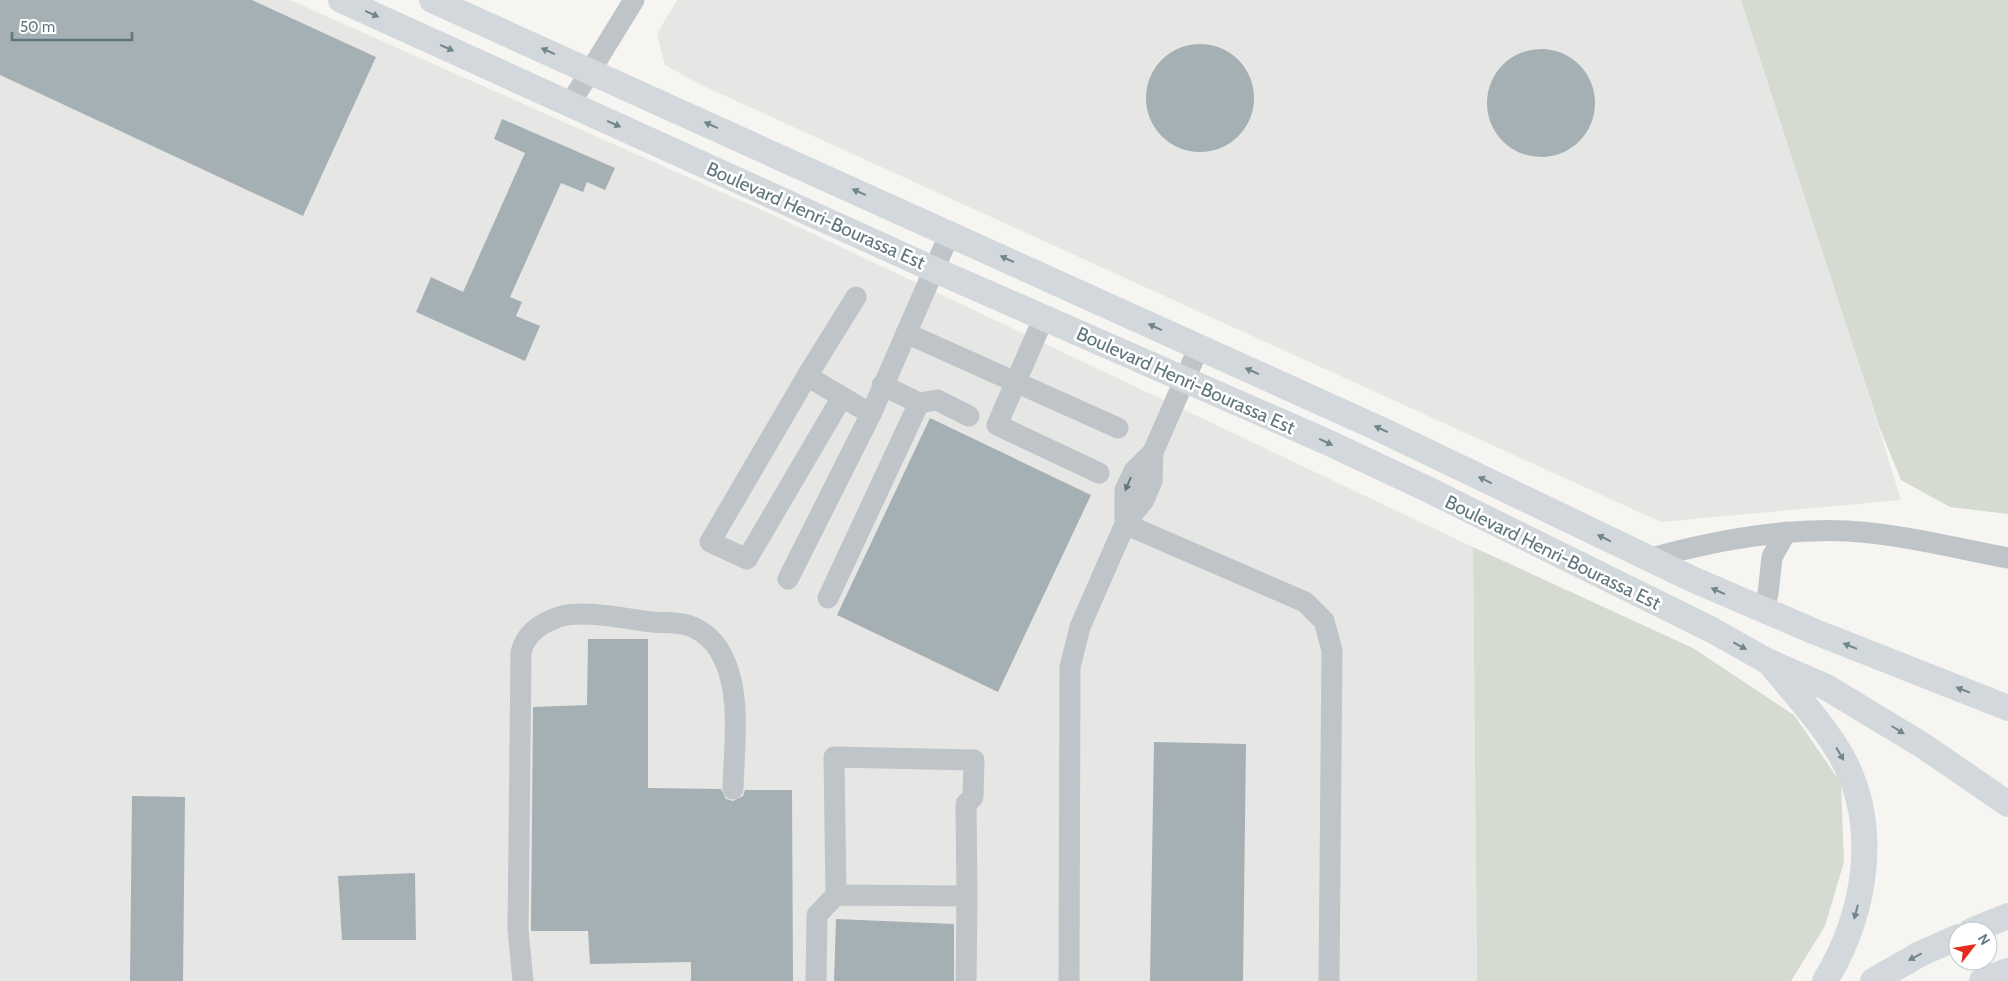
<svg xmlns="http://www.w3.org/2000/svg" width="2008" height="981" viewBox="0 0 2008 981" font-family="Cabin,sans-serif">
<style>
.built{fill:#e6e7e5}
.green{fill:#d6dbd1}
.building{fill:#a5b0b4}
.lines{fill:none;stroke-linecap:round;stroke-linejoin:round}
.minor{stroke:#bec4c7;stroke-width:21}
.major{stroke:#d2d8db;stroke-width:26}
.oneway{fill:#70858c}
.oneway2{fill:#5f767e}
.labels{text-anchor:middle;stroke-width:5;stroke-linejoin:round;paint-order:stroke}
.street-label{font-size:19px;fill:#5f767e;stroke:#fff}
</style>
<rect width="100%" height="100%" fill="#f6f5f2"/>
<path class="built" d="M0 0H290L784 220 1473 547 1477 981H0Z
M677 0H1747L1901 500 1661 522 699 84 665 65 657 34Z"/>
<path class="green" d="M1741 0H2008V514L1950 507 1901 480 1880 429Z
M1473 547 1693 648 1794 715 1841 783 1844 862 1825 926 1791 981H1477Z"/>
<path class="building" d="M0 0H252L376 57 303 216 0 75Z
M1146 98a54 54 0 1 1 108 0a54 54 0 1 1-108 0Z
M1487 103a54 54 0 1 1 108 0a54 54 0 1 1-108 0Z
M502 119 615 168 605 190 587 182 583 192 561 183 510 297 522 302 516 316 540 326 525 361 416 312 431 277 463 292 525 153 494 139Z
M930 418 1091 495 998 692 837 615Z
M588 639H648V788L721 789 726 799 733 801 743 796 745 790H792L793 981H691V962L590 964 588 931H531L533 707 587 705Z
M1154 742 1246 744 1243 981H1150Z
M132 796 185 797 183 981H130Z
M415 873 416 940H342L338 876Z
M836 919 954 924V981H834Z"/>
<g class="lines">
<path class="minor" d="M570 104 634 0
M1044 317 997 425 1099 473
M906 333 1118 428
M807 376 856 297
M842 397 747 559 710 542 807 376 871 414
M919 403 937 400 969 416
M1125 524 1305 602 1324 621 1332 650 1329 981
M1125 524V490L1134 471 1153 452 1199 347
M1648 559C1712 541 1779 528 1847 531 1900 534 1955 548 2008 558
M788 579 871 414 950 233
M828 598 919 403 882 385
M1763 610 1768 594 1772 557 1786 532
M836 895 834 757 974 760 973 797 966 804 967 896
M523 981 518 930 521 652C526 632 542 622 562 616 587 610 626 619 653 622 664 623 676 622 687 625 698 628 708 636 715 644 744 683 734 744 733 789
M816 981 817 915 836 895 967 896 966 981
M1069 981 1070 667 1080 627 1125 524 1144 500 1152 481 1153 452"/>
<path class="major" d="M341 0 935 270 1327 442 1427 489 1712 630 1767 661 1826 687 1922 745 2008 804
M432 0 1384 431 1692 579 1813 631 2008 708
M1773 667C1797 696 1823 724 1842 757 1881 828 1865 915 1825 981
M1971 931 2008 916
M1873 981 1920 954 1958 937
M1982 981 2008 971"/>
</g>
<defs><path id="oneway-solid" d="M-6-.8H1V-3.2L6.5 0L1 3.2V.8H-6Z" transform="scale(1.25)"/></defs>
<g class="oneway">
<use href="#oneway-solid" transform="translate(372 14) rotate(24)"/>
<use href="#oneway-solid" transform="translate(447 48) rotate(24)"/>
<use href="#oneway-solid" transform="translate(548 51) rotate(-156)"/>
<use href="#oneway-solid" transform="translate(614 124) rotate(24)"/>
<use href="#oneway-solid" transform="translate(711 125) rotate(-156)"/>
<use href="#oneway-solid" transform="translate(859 192) rotate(-156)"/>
<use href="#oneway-solid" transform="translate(1007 259) rotate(-155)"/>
<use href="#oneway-solid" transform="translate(1155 327) rotate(-155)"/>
<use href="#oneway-solid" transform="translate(1252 371) rotate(-156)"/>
<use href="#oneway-solid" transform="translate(1381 429) rotate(-155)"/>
<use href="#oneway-solid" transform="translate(1326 442) rotate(25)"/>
<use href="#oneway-solid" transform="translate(1485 480) rotate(-154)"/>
<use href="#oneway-solid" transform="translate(1604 538) rotate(-154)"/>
<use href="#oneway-solid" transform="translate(1718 591) rotate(-156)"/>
<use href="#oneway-solid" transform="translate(1740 646) rotate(28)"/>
<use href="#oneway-solid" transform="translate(1850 646) rotate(-158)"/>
<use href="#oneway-solid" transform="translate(1963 690) rotate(-159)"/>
<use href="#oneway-solid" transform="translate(1898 730) rotate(32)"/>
<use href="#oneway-solid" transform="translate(1840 754) rotate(60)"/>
<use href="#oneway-solid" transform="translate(1856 912) rotate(105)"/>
<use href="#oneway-solid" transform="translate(1915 957) rotate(152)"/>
</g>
<use class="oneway2" href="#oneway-solid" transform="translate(1128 484) rotate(113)"/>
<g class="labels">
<g class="street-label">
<text transform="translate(816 215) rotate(24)" y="7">Boulevard Henri-Bourassa Est</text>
<text transform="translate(1186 380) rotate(24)" y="7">Boulevard Henri-Bourassa Est</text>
<text transform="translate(1553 552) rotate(26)" y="7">Boulevard Henri-Bourassa Est</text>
</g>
</g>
<g transform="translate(1973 946) rotate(59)"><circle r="24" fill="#ffffff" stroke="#bfc8cb"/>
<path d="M0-4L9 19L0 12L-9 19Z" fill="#e82b1f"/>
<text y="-8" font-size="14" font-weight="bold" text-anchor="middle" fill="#5f767e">N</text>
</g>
<path d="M12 32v8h120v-8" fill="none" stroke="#5f767e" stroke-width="2.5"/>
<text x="20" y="32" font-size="15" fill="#5f767e" stroke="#ffffff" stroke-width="4" paint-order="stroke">50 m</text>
</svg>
